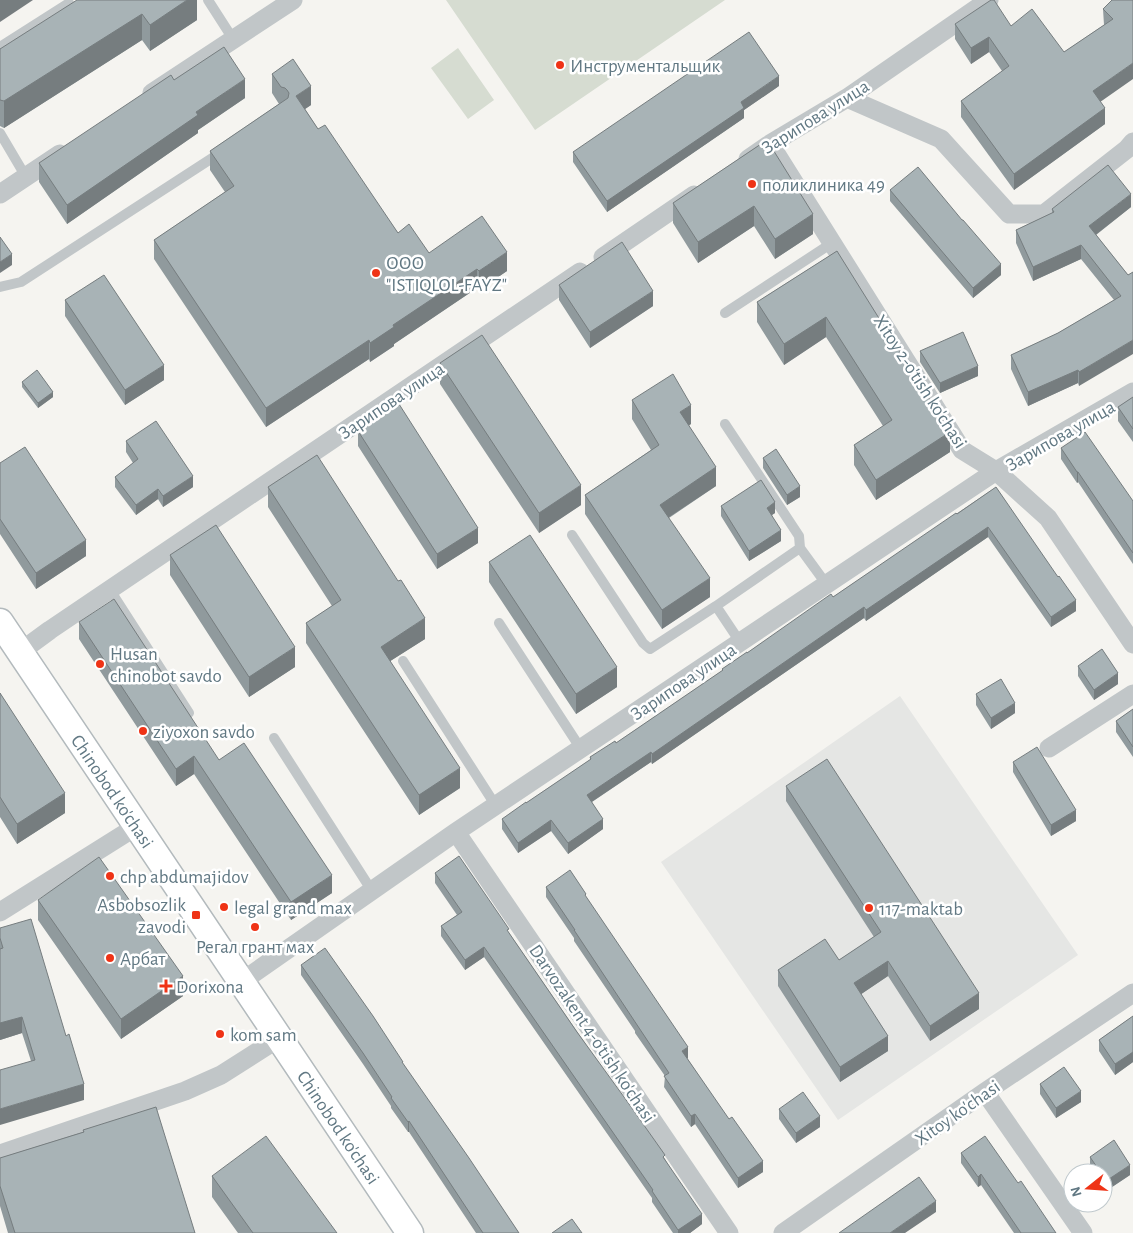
<svg xmlns="http://www.w3.org/2000/svg" width="1133" height="1233" viewBox="0 0 1133 1233" font-family="'Alegreya Sans',sans-serif">
<style>
.built{fill:#e5e6e4}
.green{fill:#d6dcd1}
.lines{fill:none;stroke-linecap:round;stroke-linejoin:round}
.secondary-casing{stroke:#b3babd;stroke-width:29}
.service{stroke:#c1c6c8;stroke-width:10}
.minor{stroke:#c1c6c8;stroke-width:19}
.secondary{stroke:#fff;stroke-width:26}
.wall{fill:#909a9d}
.shaded-wall{fill:#767d7f}
.building{fill:#a8b3b6;stroke:#767d7f}
.poi-dot{fill:#ef3316;stroke:#fff;stroke-width:2}
.labels{text-anchor:middle;stroke-width:5;stroke-linejoin:round;paint-order:stroke}
.poi-label{font-size:19px;fill:#617883;stroke:#fff;text-anchor:start}
.street-label{font-size:19px;fill:#617883;stroke:#fff}
</style>
<rect width="100%" height="100%" fill="#f5f4f0"/>
<path class="built" d="M900 696 1078 955 838 1120 661 862Z"/>
<path class="green" d="M446 0H725L535 130Z
M458 48 494 100 468 119 431 68Z"/>
<g class="lines">
<defs>
<path id="secondary" d="M0 622 410 1233"/>
</defs>
<use href="#secondary" class="secondary-casing"/>
<path class="service" d="M208 0 233 39
M0 47 69 3
M0 133 26 177
M0 287 21 282 220 153
M725 313 832 243
M725 424 799 536 800 548 716 606 740 642
M572 535 643 643 650 649 716 606
M800 548 827 585
M110 590 189 713
M499 623 581 749
M403 661 496 806
M274 738 372 891"/>
<path class="minor" d="M152 93 293 0
M847 98 941 139 1009 214H1044L1127 149 1133 142
M770 144 962 450 996 471 1048 518 1133 644
M748 159 770 144 847 98 989 0
M0 194 60 154
M603 257 694 195
M20 652 50 630 580 272
M1049 748 1133 694
M456 832 729 1233
M0 912 137 826
M241 982 456 832 996 471 1133 392
M985 1092 1083 1233
M0 1154 185 1091 221 1075 279 1038
M783 1233 985 1092 1133 993"/>
<use href="#secondary" class="secondary"/>
</g>
<path class="wall" d="M197 0V20L150 51 142 40 4 128 0 126V49Z
M1133 0 1100 102 1105 124 1014 190 961 117V101L1002 71 989 52 971 64 955 39V24L1011 26 1064 52 1104 25 1103 9Z
M272 74 311 105 305 109 318 129 398 233 429 253 507 271 479 290 477 288 394 344V346L370 362 369 359 266 427 154 259V240L225 192 210 170V151L279 104 272 93Z
M174 80 245 98 198 130V133L67 224 39 182V163Z
M779 86 744 110V118L607 212 573 162V152Z
M767 140 813 234 775 259 754 226 698 263 673 223V203Z
M890 190 1001 275 973 298 890 201Z
M1131 207 1096 235 1128 275 1133 272 1079 386 1078 383 1028 406 1011 369V355L1058 333 1114 300 1081 259 1033 281 1016 243V230L1052 213V209Z
M837 251 950 452 876 500 854 465V445L883 426 826 337 784 365 757 322V302Z
M559 285 653 306 590 348 559 300Z
M65 300 164 380 125 405 65 316Z
M920 351 978 376 940 393 920 362Z
M440 363 581 505 539 533 440 384Z
M22 382 53 397 38 408 22 387Z
M1133 397V442L1118 421V407Z
M632 400 691 424 689 425 716 486 669 518 710 597 662 629 585 514V495L651 450 632 419Z
M358 431 478 543 437 569 358 446Z
M126 441 193 487 163 507 158 499 136 515 115 487V477L133 463 126 452Z
M1061 448 1133 501V564L1078 482 1077 483 1061 459Z
M763 458 800 497 787 505 763 468Z
M0 463 86 556 36 589 0 534Z
M268 487 425 639 390 661 460 788 419 815 306 643V623L332 606 268 507Z
M996 487 1076 611 1051 627 988 537 866 621 864 618 652 764 651 762 592 802 603 829 568 854 551 831 518 853 502 829V819L526 803 590 760V757L616 743 722 671V669L833 597Z
M721 506 775 513 772 515 781 541 749 561 721 516Z
M170 555 295 667 249 697 170 575Z
M489 562 617 687 576 714 489 582Z
M79 622 332 893 291 920 194 774 176 786 79 639Z
M1078 666 1118 684 1094 700 1078 676Z
M0 693 65 813 17 844 0 817Z
M976 694 1015 713 991 729 976 705Z
M1133 709V757L1116 732V721Z
M1013 762 1076 821 1051 836 1013 772Z
M786 786 979 1009 930 1041 888 976 861 994 888 1051 840 1082 778 986V970L839 960 874 937 786 801Z
M435 873 509 933 665 1159 702 1224 690 1233H673L652 1202V1198L484 957 465 970 441 936V926L457 915 435 883Z
M546 887 586 897 687 1058 763 1172 738 1188 695 1124 691 1127 664 1087 665 1076 635 1033V1031L574 941V938L546 897Z
M38 900 183 996 121 1039 38 920Z
M0 928 84 1100 31 1061 22 1033 0 1040Z
M301 965 403 1064 519 1233H476L409 1132H408L391 1108V1106L363 1064 301 975Z
M1133 1016V1062L1115 1075 1099 1051V1040Z
M1040 1084 1081 1102 1056 1118 1040 1094Z
M779 1109 820 1127 796 1143 779 1119Z
M83 1130 195 1233H8L0 1206V1158L83 1132Z
M961 1153 1018 1183 1056 1233H1014L981 1185 978 1187 961 1163Z
M1090 1157 1130 1175 1106 1191 1103 1187V1173H1094L1090 1168Z
M212 1176 337 1233H238L212 1197Z"/>
<path class="shaded-wall" d="M0 0H33L0 22Z
M187 0H197V20L150 51V25Z
M142 14V40L4 128V101Z
M989 37V52L971 64V48Z
M1133 63V79L1093 107V91Z
M779 76V86L744 110V118L607 212V201L741 102Z
M245 79V98L198 130V133L67 224V205L196 112Z
M311 86V105L296 115V96Z
M1105 108V124L1014 190V174Z
M1131 194V207L1089 240V226Z
M754 206V226L698 263V242Z
M813 214V234L775 259V239Z
M1081 245V259L1033 281V267Z
M507 252V271L479 290V271Z
M12 254V265L0 273V262Z
M1001 264V275L973 298V288Z
M477 269V288L394 344V346L370 362V343L393 325Z
M653 291V306L590 348V332Z
M826 317V337L784 365V344Z
M369 340V359L266 427V408Z
M1133 340V354L1079 386V372Z
M164 365V380L125 405V390Z
M978 366V376L940 393V383Z
M1078 370V383L1028 406V392Z
M53 392V397L38 408V403Z
M691 405V424L680 431V412Z
M950 432V452L876 500V480Z
M716 467V486L660 523V505Z
M1077 472H1078V482L1077 483Z
M193 476V487L163 507V496Z
M581 485V505L539 533V513Z
M800 486V497L787 505V495Z
M158 489V499L136 515V505Z
M775 502V513L767 518V508Z
M988 527V537L866 621V610Z
M478 528V543L437 569V554Z
M781 530V541L749 561V551Z
M86 540V556L36 589V573Z
M710 578V597L662 629V610Z
M1076 600V611L1051 627V617Z
M864 607V618L652 764V754Z
M425 618V639L381 667V647Z
M295 647V667L249 697V677Z
M617 667V687L576 714V694Z
M1118 673V684L1094 700V690Z
M1015 703V713L991 729V718Z
M651 752V762L587 805V795Z
M194 756V774L176 786V769Z
M460 768V788L419 815V795Z
M65 793V813L17 844V824Z
M1076 810V821L1051 836V825Z
M603 819V829L568 854V843Z
M551 820V831L518 853V843Z
M332 875V893L291 920V902Z
M484 947V957L465 970V960Z
M888 961V976L854 999V983Z
M183 976V996L121 1039V1019Z
M979 993V1009L930 1041V1026Z
M22 1017V1033L0 1040V1023Z
M888 1036V1051L840 1082V1067Z
M688 1047V1058L682 1062V1051Z
M1133 1052V1062L1115 1075V1064Z
M84 1084V1100L0 1125V1109Z
M1081 1091V1102L1056 1118V1108Z
M695 1114V1124L691 1127V1116Z
M820 1116V1127L796 1143V1133Z
M409 1121V1132H408V1122Z
M763 1161V1172L738 1188V1178Z
M1130 1165V1175L1106 1191V1181Z
M981 1174V1185L978 1187V1177Z
M936 1201V1212L905 1233H890Z
M702 1214V1224L690 1233H678V1230Z"/>
<path class="building" d="M77 0H187L150 25 142 14 4 101 0 100V49Z
M991 0H994L1011 26 1032 9 1064 52 1113 19 1103 9 1112 0H1133V63L1093 91 1105 108 1014 174 961 101 1009 66 989 37 971 48 955 24Z
M749 32 779 76 741 102 744 108 607 201 573 152Z
M224 47 245 79 196 112 198 115 67 205 39 163 171 75 174 80Z
M293 59 311 86 296 96 318 129 325 125 398 233 409 224 429 253 482 216 507 252 479 271 477 269 393 325 394 327 370 343 369 340 266 408 154 240 234 186 210 151 288 98 289 93 287 90 285 88 281 87 272 74Z
M767 140 813 214 775 239 754 206 698 242 673 203Z
M1108 165 1131 194 1089 226 1128 275 1133 272V340L1079 372 1078 370 1028 392 1011 355 1058 333 1121 296 1081 245 1033 267 1016 230 1054 212 1052 209Z
M918 167 962 220H963L1001 264 973 288 890 190Z
M0 237 12 254 0 262Z
M622 242 653 291 590 332 559 285Z
M837 251 950 432 876 480 854 445 892 420 826 317 784 344 757 302Z
M104 275 164 365 125 390 65 300Z
M963 332 978 366 940 383 920 351Z
M482 335 581 485 539 513 440 363Z
M37 370 53 392 38 403 22 382Z
M673 374 691 405 680 412 716 467 660 505 710 578 662 610 585 495 659 445 632 400Z
M1133 397V429L1118 407Z
M399 404 478 528 437 554 358 431Z
M156 421 193 476 163 496 158 489 136 505 115 477 138 459 126 441Z
M1085 432 1133 501V553L1078 472H1077L1061 448Z
M25 447 86 540 36 573 0 519V463Z
M776 449 800 486 787 495 763 458Z
M317 455 398 581 401 580 425 618 381 647 460 768 419 795 306 623 341 600 268 487Z
M761 480 775 502 767 508 781 530 749 551 721 506Z
M996 487 1058 577 1059 576 1076 600 1051 617 988 527 866 610 864 607 652 754 651 752 587 795 603 819 568 843 551 820 518 843 502 819 526 802V803L591 759 590 757 615 741 616 743 723 670 722 669 747 652V653L831 594 833 597 956 513 957 514Z
M216 525 295 647 249 677 170 555Z
M530 535 617 667 576 694 489 562Z
M114 599 219 760 244 743 332 875 291 902 194 756 176 769 79 622Z
M1102 649 1118 673 1094 690 1078 666Z
M1001 679 1015 703 991 718 976 694Z
M0 693 65 793 17 824 0 797Z
M1133 709V747L1116 721Z
M1037 747 1076 810 1051 825 1013 762Z
M827 759 979 993 930 1026 888 961 854 983 888 1036 840 1067 778 970 825 939 839 960 881 932 786 786Z
M459 856 509 929 507 930 577 1032 624 1097 665 1155 663 1157 702 1214 678 1230 652 1191 653 1190 484 947 465 960 441 926 462 912 435 873Z
M99 857 183 976 121 1019 38 900Z
M570 870 586 894 585 895 688 1047 682 1051 729 1119 732 1117 763 1161 738 1178 695 1114 691 1116 664 1076 669 1073 574 930H575L546 887Z
M31 919 66 1036 69 1034 84 1084 0 1109V1070L35 1060 22 1017 0 1023V949L3 948 0 938V928Z
M325 948 373 1016 403 1062H402L469 1158 519 1233H483L409 1121 408 1122 391 1098 392 1097 363 1053 301 965Z
M1133 1016V1052L1115 1064 1099 1040Z
M1064 1067 1081 1091 1056 1108 1040 1084Z
M803 1092 820 1116 796 1133 779 1109Z
M156 1107 195 1233H15L0 1186V1158L84 1132 83 1130Z
M266 1136 337 1233H253L212 1176Z
M985 1136 1018 1183 1021 1181 1056 1233H1021L981 1174 978 1177 961 1153Z
M1114 1140 1130 1165 1106 1181 1103 1176V1173H1101L1090 1157Z
M919 1177 936 1201 890 1233H839Z
M572 1219 582 1233H552Z"/>
<g class="poi-dot">
<circle cx="560" cy="65" r="5"/>
<circle cx="752" cy="184" r="5"/>
<circle cx="376" cy="273" r="5"/>
<circle cx="100" cy="664" r="5"/>
<circle cx="143" cy="731" r="5"/>
<circle cx="110" cy="876" r="5"/>
<circle cx="224" cy="907" r="5"/>
<circle cx="869" cy="908" r="5"/>
<rect x="191" y="910" width="10" height="10" rx="2.5"/>
<circle cx="255" cy="927" r="5"/>
<circle cx="110" cy="958" r="5"/>
<path d="M163.5 978.5h5v5h5v5h-5v5h-5v-5h-5v-5h5z"/>
<circle cx="220" cy="1034" r="5"/>
</g>
<g class="labels">
<g class="poi-label">
<text x="570" y="72">Инструментальщик</text>
<text x="762" y="191">поликлиника 49</text>
<text x="386" y="269">ООО<tspan x="386" dy="22">"ISTIQLOL-FAYZ"</tspan></text>
<text x="110" y="660">Husan<tspan x="110" dy="22">chinobot savdo</tspan></text>
<text x="153" y="738">ziyoxon savdo</text>
<text x="120" y="883">chp abdumajidov</text>
<text x="186" y="911" text-anchor="end">Asbobsozlik<tspan x="186" dy="22">zavodi</tspan></text>
<text x="234" y="914">legal grand max</text>
<text x="879" y="915">117-maktab</text>
<text x="255" y="953" text-anchor="middle">Регал грант мах</text>
<text x="120" y="965">Арбат</text>
<text x="176" y="993">Dorixona</text>
<text x="230" y="1041">kom sam</text>
</g>
<g class="street-label">
<text transform="translate(815 116) rotate(-32)" y="7">Зарипова улица</text>
<text transform="translate(921 381) rotate(57)" y="7">Xitoy 2-o'tish ko'chasi</text>
<text transform="translate(391 400) rotate(-34)" y="7">Зарипова улица</text>
<text transform="translate(1060 435) rotate(-30)" y="7">Зарипова улица</text>
<text transform="translate(683 681) rotate(-34)" y="7">Зарипова улица</text>
<text transform="translate(113 791) rotate(56)" y="7">Chinobod ko'chasi</text>
<text transform="translate(593 1033) rotate(56)" y="7">Darvozakent 4-o'tish ko'chasi</text>
<text transform="translate(957 1112) rotate(-35)" y="7">Xitoy ko'chasi</text>
<text transform="translate(339 1127) rotate(56)" y="7">Chinobod ko'chasi</text>
</g>
</g>
<g transform="translate(1088 1188) rotate(253)"><circle r="24" fill="#ffffff" stroke="#c0c9cd"/>
<path d="M0-4L9 19L0 12L-9 19Z" fill="#ef3316"/>
<text y="-8" font-size="14" font-weight="bold" text-anchor="middle" fill="#617883">N</text>
</g>
</svg>
